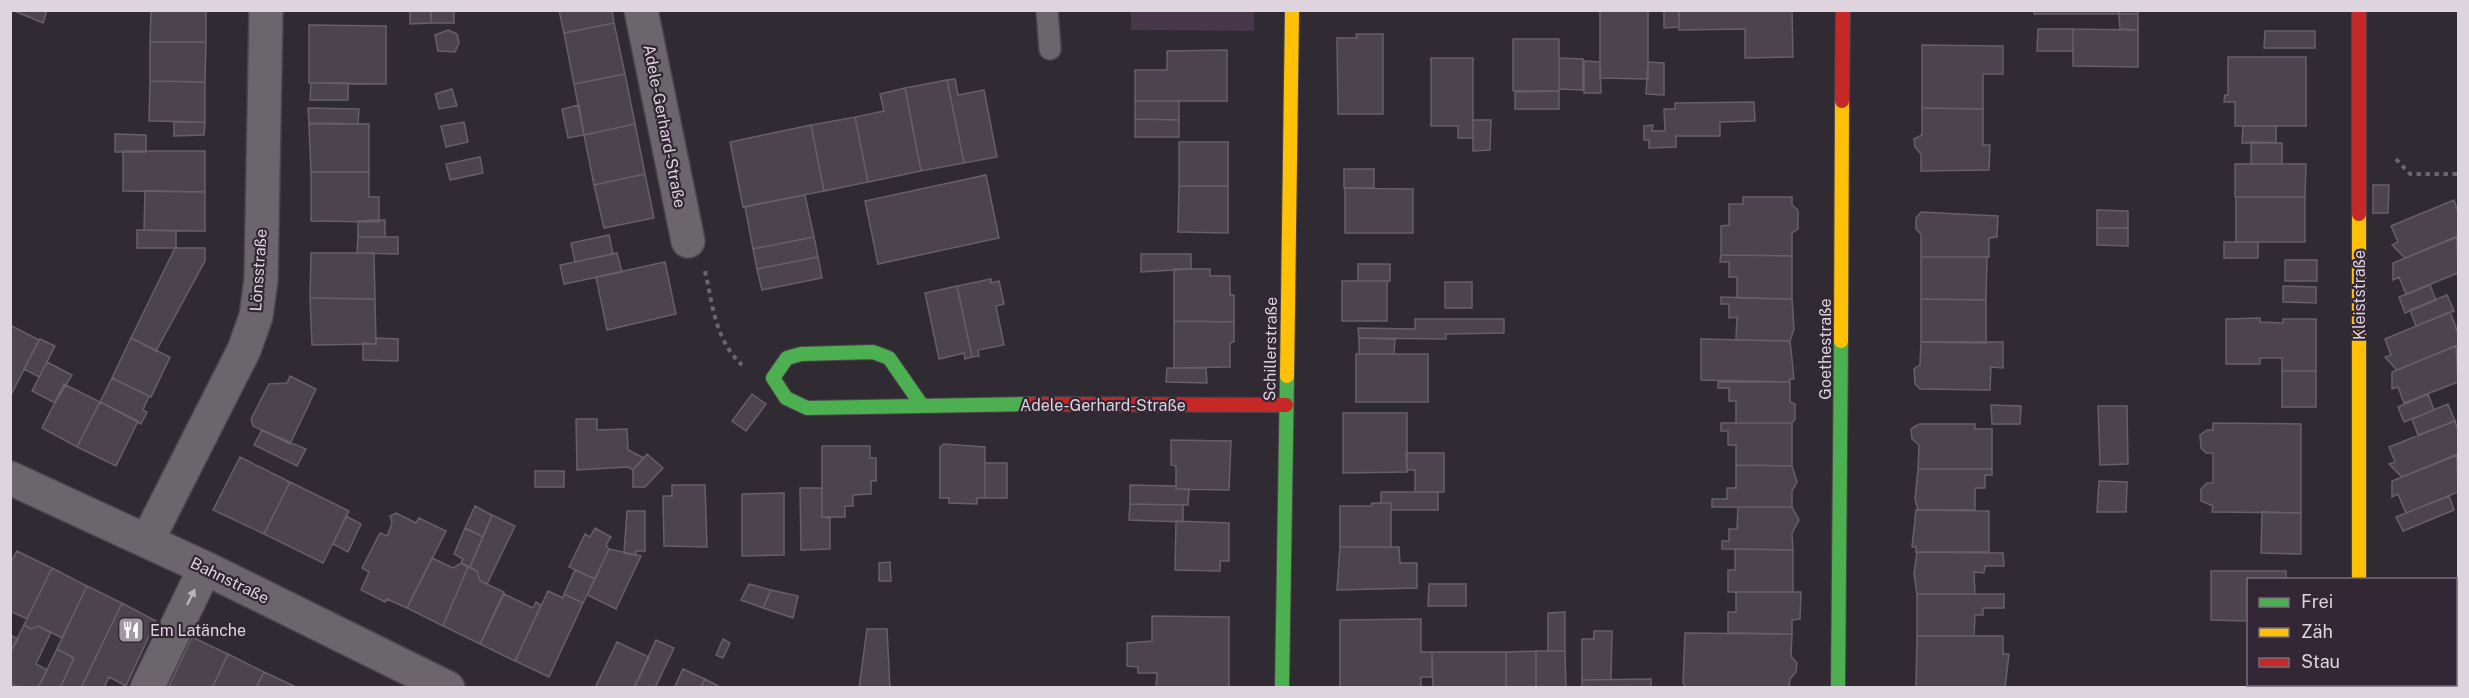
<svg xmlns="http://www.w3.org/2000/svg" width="2469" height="698" viewBox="0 0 2469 698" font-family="'Public Sans',sans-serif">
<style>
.green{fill:#48364a}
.building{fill:#4d434f;stroke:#656067;stroke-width:1.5}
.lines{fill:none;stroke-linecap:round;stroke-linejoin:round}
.lane-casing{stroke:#4b454c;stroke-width:24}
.street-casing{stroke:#4b454c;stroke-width:36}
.fast-casing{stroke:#4b454c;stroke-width:16}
.slow-casing{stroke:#4b454c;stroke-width:16}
.jam-casing{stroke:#4b454c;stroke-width:16}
.path{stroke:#6b666c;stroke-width:4;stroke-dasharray:4.5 4.5;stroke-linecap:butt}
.lane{stroke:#6b666b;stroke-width:21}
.street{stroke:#6b666b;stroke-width:33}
.fast{stroke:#4caf50;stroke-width:14}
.slow{stroke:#ffc107;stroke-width:14}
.jam{stroke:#c62828;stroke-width:14}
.oneway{fill:#bbb3bc}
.labels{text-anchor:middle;stroke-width:4.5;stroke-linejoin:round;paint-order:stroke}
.street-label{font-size:16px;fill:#ddd4de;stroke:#332635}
.poi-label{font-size:16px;fill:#ddd4de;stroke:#332635;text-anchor:start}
</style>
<rect width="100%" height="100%" fill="#302a32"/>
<path class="green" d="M1131 11H1254V31L1131 30Z"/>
<path class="building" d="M12 10H47L43 23Z
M151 10H206V42H150Z
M410 10H431V23L410 24Z
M431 10H454V23H431Z
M559 10H612L614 23 564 33Z
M1600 10H1648V79L1600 78Z
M1664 10H1679V27L1664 28Z
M1679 10H1792L1793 57 1745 58V29L1679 30Z
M2003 10V11H1921V10Z
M2034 10H2119V14H2034Z
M2119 10H2138V14H2119Z
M2119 14H2138V30L2120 29Z
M614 23 625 74 574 84 564 33Z
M309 25 386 26V84L309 83Z
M2038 29H2073V51H2037Z
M2073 29 2138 30V67L2073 66Z
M448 30 457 34 459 43 455 52 438 51 435 35Z
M2265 31H2315V48H2264Z
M1356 34H1383V114H1338L1337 38H1357Z
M1513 39H1559V91H1513Z
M150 42H206L205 82 150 81Z
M1922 45 2003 46V74H1983V109L1922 108Z
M1227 50V101H1135V70H1167V51Z
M2228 57H2306V126H2235V102H2224L2225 95H2228Z
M1431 58H1473V138H1458V126H1431Z
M1559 58 1583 59V90L1559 89Z
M1584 61 1600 62 1601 93H1584Z
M1648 62 1664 63V95L1646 94Z
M625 74 635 124 584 135 574 84Z
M955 79 958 95 984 90 997 157 964 163 947 80Z
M947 80 964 163 921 171 905 88Z
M150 81 205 82V122L149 121Z
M311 83H348V100H310Z
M905 88 921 171 868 182 855 117 884 111 880 94Z
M452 89 457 106 439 109 435 94Z
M1559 91V109H1515V92Z
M1135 101H1179V120L1135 119Z
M1754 102 1755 121 1720 122V136H1676V147L1649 148V140H1644V126L1653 125 1652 131H1665L1664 109H1675V103Z
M579 105 584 135 568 138 562 109Z
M308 108 359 109 358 124 309 123Z
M1922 108 1983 109V145H1990L1989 170 1921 171V154L1915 147 1914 139 1922 135Z
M855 117 868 182 824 191 811 125Z
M1135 119 1179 120V137H1135Z
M1473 120H1491L1490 150 1473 151Z
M174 122H205L204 135 174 136Z
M464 122 468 142 446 147 441 126Z
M309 124H369V172H311Z
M635 124 645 174 594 185 584 135Z
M811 125 824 191 743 207 730 142Z
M2243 126H2276V143H2242Z
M115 134 146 135V152H115Z
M1179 142H1228V186H1179Z
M2251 142 2282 143V164H2251Z
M123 151H205V192L123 191Z
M480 157 483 173 450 180 446 164Z
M2235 164H2306L2305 197H2235Z
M1344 169H1374V188H1344Z
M311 172H369V197H379V222L311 221Z
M645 174 654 218 604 228 594 185Z
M986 175 999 238 878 264 865 201Z
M2373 185H2389L2388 213H2373Z
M1179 186H1228V233L1178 232Z
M1345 188 1413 189V233H1345Z
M145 191 205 192V231L144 230Z
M805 195 814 237 753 249 745 207Z
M1743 197H1792V205L1798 210V229L1792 233V256L1721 255V226L1729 225V204H1743Z
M2236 197H2305V242H2236Z
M2454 200 2458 212V236L2405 258 2392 245 2398 242 2391 226Z
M2097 210 2128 211V228H2097Z
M1921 212 1998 216 1997 237 1989 238V257H1921V234L1916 229V218Z
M379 220H385V237H358V221Z
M2097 228H2128V246L2097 245Z
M137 230 176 231V248H137Z
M609 235 613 254 575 262 571 243Z
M358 237H398V254L357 253Z
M814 237 818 257 757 269 753 249Z
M2457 237 2458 273 2406 294 2399 277 2393 280V263Z
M2224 242H2258V258H2224Z
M175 248H205V261L156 351 131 338Z
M311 253H374L375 299 310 298Z
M617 253 622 272 564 284 560 265Z
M1141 254H1191V269L1141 272Z
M1721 255 1792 256V299L1737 298V277H1729V262H1720Z
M818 257 822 278 762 290 757 269Z
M1921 257H1987L1986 300 1921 299Z
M2285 260H2317V281H2285Z
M665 262 676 314 607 330 596 277Z
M1358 264H1390V281H1358Z
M1174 269H1210V276H1230V295H1234V322L1174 321Z
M991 279V283L999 281 1004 304 996 306 1004 345 978 350 979 356 972 357 957 286Z
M1342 281H1387V321H1342Z
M1445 282H1472V308H1445Z
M2430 285 2436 300 2405 313 2399 297Z
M957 286 972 357 965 359 964 353 939 359 925 293Z
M2283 286 2316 287V303L2283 302Z
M2447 295 2454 311 2416 326 2410 310Z
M1721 297 1792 299 1794 329 1790 341 1736 340 1737 317 1729 318V304H1721Z
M310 298 375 299 376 344 312 345Z
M1921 299 1986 300V343L1921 342Z
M2450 312 2458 333V345L2397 370 2385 357 2391 355 2385 339Z
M2260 318V322L2283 323V319H2316V371H2282V358H2260V364H2226V319Z
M1415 319H1504V333L1446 334V339L1359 338 1358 328 1415 329Z
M1174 321 1234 322V342L1230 343V367L1174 368Z
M10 325 39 340 10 397Z
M131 338 170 357 151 397 112 378Z
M376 338 398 339V361L363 360V343L376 344Z
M1359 338 1395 339 1394 354H1359Z
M40 339 55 346 39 377 24 369Z
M1701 339 1790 341 1794 379H1790V382L1701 380Z
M1921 342H2003V368L1991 367 1990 390 1920 389 1915 384 1914 369 1920 365Z
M2456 346 2458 382 2404 403 2398 387 2392 389V372Z
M1356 354H1428V402H1356Z
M47 362 72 375 55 403 32 391Z
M1167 368H1206L1207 383 1166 382Z
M2282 371H2316V407H2282Z
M290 376 316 389 290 444 253 426 251 419 269 384 287 383Z
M112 378 149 396 143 410 147 412 141 424 100 402Z
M1718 382H1790V402L1795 404V419L1792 423H1736V401H1729V388H1718Z
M64 384 100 402 77 447 42 428Z
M752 394 766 404 746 431 732 421Z
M2428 394 2434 410 2404 422 2398 407Z
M100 402 138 421 116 466 77 447Z
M2448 404 2455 421 2418 435 2412 419Z
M1991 405 2021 406 2020 424H1992Z
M2098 406H2127L2128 464 2100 465Z
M1343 413H1407V472L1343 473Z
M576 419H597V430L627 429 628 450 644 458 633 470 628 467 577 470Z
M2455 421 2458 431V454L2402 477 2389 464 2395 462 2389 447Z
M1721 423H1792V466L1736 465V445H1728V431H1721Z
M2213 423 2301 424V513L2212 512 2213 506 2201 501V489L2207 483H2213V453H2206L2201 448 2200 435 2207 430H2213Z
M1919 424H1975V429H1992V469H1918L1919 445 1912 439 1911 429Z
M262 430 306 449 297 466 254 445Z
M1171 440 1231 441 1229 490 1176 489V466L1171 465Z
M944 444 985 447V498H977V504L949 503V498H940V447Z
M822 446H870V458H876V481H871V494L853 495V506H845V517H822Z
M1406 453H1444V492H1415V470H1407Z
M647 454 663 468 645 487H633V470Z
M2457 455 2458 492 2406 513 2398 494 2392 497V481Z
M240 457 290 482 264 534 213 510Z
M985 463H1007V498H985Z
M1736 465 1792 466 1797 482 1792 491V507H1712V499H1727V488H1736Z
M1918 469H1992V475H1985V488H1975V510H1918L1915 499Z
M535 471H564V487H535Z
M2099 481 2127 482 2126 512H2097Z
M290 482 349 511 323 563 264 534Z
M672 485H705L707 547 664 546 663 496H672Z
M1130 485 1176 486V489H1189L1188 505 1130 504Z
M800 488H822V517L830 518V549L801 550Z
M1381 492H1438V510H1391V503H1381Z
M784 493V555L742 556V494Z
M2449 496 2454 510 2403 531 2396 517Z
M1372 503H1391V547H1340V506H1371Z
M1130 504 1183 505V522L1129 520Z
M475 506 492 515 483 537 465 528Z
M1738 507H1792L1799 520 1792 533 1793 550 1722 549V541H1729V529H1737Z
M1916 510 1989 511V552H1916V547H1912Z
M627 511H645V551H636V555L624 553Z
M2262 512 2301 513V554L2261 553Z
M396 513 416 523 419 518 446 531 407 608 387 599 385 602 361 590 369 572 362 568 380 533 387 536 392 523 390 516Z
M492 515 515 526 487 584 480 581 477 571 470 567Z
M346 516 361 524 348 552 333 544Z
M1176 521 1229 523V561H1220V571L1175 570Z
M465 528 483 537 470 567 461 563 463 559 454 554Z
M595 528 611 537 606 545 609 549 595 579 569 567 585 534 590 537Z
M1340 547H1399L1400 563H1417V588L1337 590Z
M609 549 641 556 616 609 587 595Z
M1735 549 1793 550V592H1728V570H1735Z
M17 551 52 568 27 619 10 611V564Z
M1917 552 2003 553 2004 566H1985L1984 573 1974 572 1975 594H1917L1914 574Z
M432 558 453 568 461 563 468 567 443 626 407 608Z
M890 562 891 581H879V563Z
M468 567 477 571 480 581 504 592 480 644 443 626Z
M52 568 87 586 62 638 38 626 31 629 24 625Z
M575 570 595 579 583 603 564 594Z
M2211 571H2286V580H2248V621L2211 620Z
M749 584 771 590 763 608 741 600Z
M1429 584H1466V606H1428Z
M87 586 122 603 81 688H60L74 658 57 649Z
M771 590 798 596 793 618 763 608Z
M548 591 563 598 564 594 583 603 549 677 515 661Z
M1736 592H1801L1800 619 1792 620V634L1728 633V612H1736Z
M504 594 533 608 536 602 541 605 515 661 480 644Z
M1917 594H2004V608H1983V615H1975L1974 636H1917Z
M122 603 156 621 126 686 109 677 104 688H81Z
M1565 612V651H1548V613Z
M1152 616 1229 617V688H1156L1157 673H1138V667L1127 666V643L1152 641Z
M1421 619V652H1432V677H1421V688H1340V620Z
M24 625 31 629 38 626 51 632 36 664 47 670 38 688H20L10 683V653Z
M867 629H887L890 688H859Z
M1594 631H1612L1611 680H1582V639H1594Z
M1685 633 1792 634 1791 656 1797 663 1796 672 1790 679 1789 688H1687L1683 683Z
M10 635 18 639 10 653Z
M1917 636H2003V654H2009L2005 688H1916Z
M192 637 228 654 212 688H168Z
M723 639 730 643 723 658 716 655Z
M656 640 674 648 655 688H634Z
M617 642 649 657 634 688H595Z
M57 649 74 658 60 688H38Z
M2458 649V688H2450L2449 684H2456V650Z
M1536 651V688H1506V652Z
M1536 651H1565L1566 687 1536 688Z
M1432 652H1506V688H1433Z
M228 654 264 672 256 688H212Z
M683 669 705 679 701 688H674Z
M264 672 298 688H256Z
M705 679 722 688H701Z
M1651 679V688H1582V680Z
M2408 684H2449L2450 688H2409Z"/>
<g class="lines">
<defs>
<path id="lane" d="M1047 10 1050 49"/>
<path id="street" d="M641 10 688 241
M10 478 205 568 448 688
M147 541 244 350 256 316 261 280 266 10
M147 688 205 568
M2359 688V684"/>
<path id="fast" d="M921 404 889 358 873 352 801 354 787 358 773 378 786 398 807 408 1029 404
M1282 688 1287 376
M1838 688 1841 341"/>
<path id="slow" d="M2359 214V580
M1841 341 1842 101
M1287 376 1292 10"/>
<path id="jam" d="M2359 10V214
M1842 101 1843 10
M1029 404 1286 405"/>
</defs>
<use href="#lane" class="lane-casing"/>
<use href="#street" class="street-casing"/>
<use href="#fast" class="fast-casing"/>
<use href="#slow" class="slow-casing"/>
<use href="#jam" class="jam-casing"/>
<path class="path" d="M2396 159 2410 174H2458
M705 271C713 306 715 340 742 365"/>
<use href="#lane" class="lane"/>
<use href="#street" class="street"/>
<use href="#fast" class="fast"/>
<use href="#slow" class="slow"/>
<use href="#jam" class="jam"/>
</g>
<defs><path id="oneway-solid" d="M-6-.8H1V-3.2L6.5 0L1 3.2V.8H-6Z" transform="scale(1.5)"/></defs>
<use class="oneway" href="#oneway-solid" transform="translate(191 597) rotate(-64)"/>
<defs>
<symbol id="restaurant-square" viewBox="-11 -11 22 22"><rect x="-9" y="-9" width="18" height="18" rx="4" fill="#a098a2" stroke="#332635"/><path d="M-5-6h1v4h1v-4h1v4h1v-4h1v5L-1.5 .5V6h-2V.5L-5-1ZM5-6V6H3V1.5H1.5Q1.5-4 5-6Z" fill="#fff"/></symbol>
</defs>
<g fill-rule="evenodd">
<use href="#restaurant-square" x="116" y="615" width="30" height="30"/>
</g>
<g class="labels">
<g class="street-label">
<text transform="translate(665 126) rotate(79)" y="6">Adele-Gerhard-Straße</text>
<text transform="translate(258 270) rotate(-86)" y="6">Lönsstraße</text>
<text transform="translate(2359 295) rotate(-90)" y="6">Kleiststraße</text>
<text transform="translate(1270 349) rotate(-89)" y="6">Schillerstraße</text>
<text transform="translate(1825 349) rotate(-90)" y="6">Goethestraße</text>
<text x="1103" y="411">Adele-Gerhard-Straße</text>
<text transform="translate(230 580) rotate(26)" y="6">Bahnstraße</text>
</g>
<g class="poi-label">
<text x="150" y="636">Em Latänche</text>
</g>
</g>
<rect width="2469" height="698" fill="none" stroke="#ddd4de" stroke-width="24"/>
<rect x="2247" y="578" width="210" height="108" fill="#332635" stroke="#776c79" stroke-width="1.5"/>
<rect x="2259" y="598" width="30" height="9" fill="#4caf50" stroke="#776c79" stroke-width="1.5"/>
<text x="2301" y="608" font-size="18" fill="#ddd4de">Frei</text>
<rect x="2259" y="628" width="30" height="9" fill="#ffc107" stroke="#776c79" stroke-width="1.5"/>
<text x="2301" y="638" font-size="18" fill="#ddd4de">Zäh</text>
<rect x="2259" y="658" width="30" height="9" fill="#c62828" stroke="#776c79" stroke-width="1.5"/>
<text x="2301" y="668" font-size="18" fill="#ddd4de">Stau</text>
</svg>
